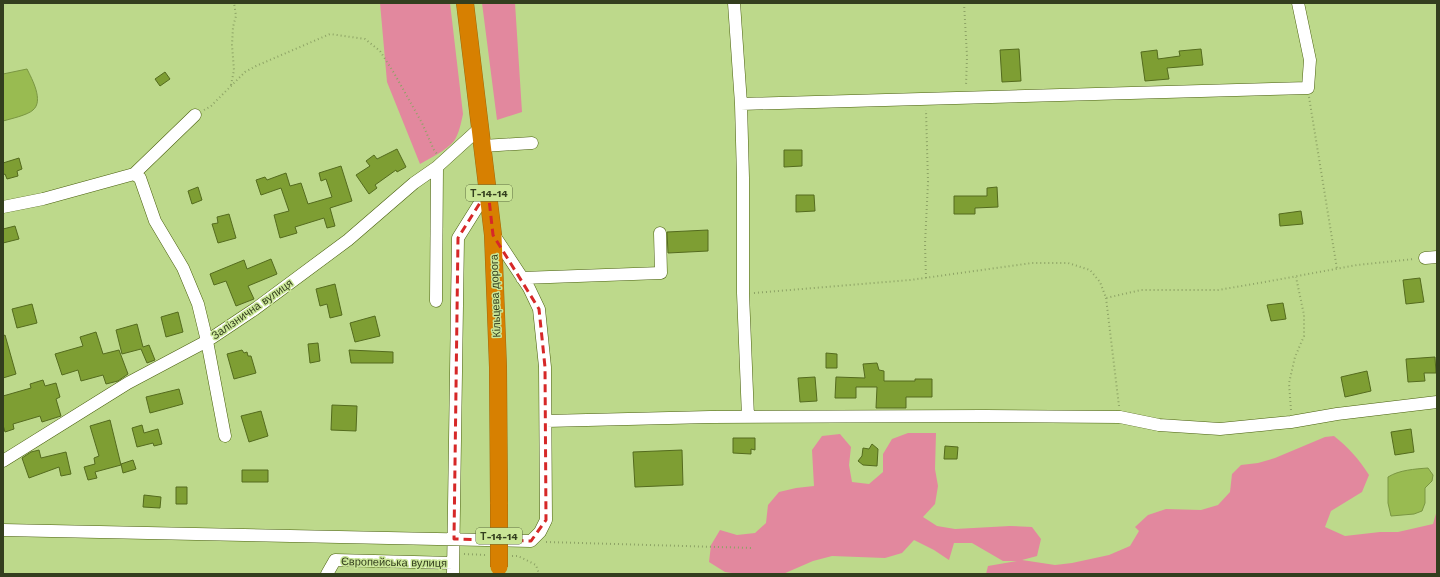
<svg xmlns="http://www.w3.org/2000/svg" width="1440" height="577" viewBox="0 0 1440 577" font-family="'Work Sans',sans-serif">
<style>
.green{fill:#e2889e}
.water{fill:#99bb51;stroke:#7a9642}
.building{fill:#7e9e33;stroke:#546b1e}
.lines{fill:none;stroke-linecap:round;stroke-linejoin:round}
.minor-casing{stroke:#495f0d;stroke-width:13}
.highway-casing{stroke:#9e690b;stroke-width:18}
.path{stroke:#8da365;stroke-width:2;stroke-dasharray:1 3;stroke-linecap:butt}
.minor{stroke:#fff;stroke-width:12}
.highway{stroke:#d78001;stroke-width:17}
.highway-bridge-casing{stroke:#9e690b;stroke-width:18;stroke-linecap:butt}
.highway-bridge{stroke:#d78001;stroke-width:17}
.marked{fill:none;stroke:#d62828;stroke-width:3;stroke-dasharray:8 5;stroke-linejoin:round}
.labels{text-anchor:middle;stroke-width:3;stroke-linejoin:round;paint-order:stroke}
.shield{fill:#cae697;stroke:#607042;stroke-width:1}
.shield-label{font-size:10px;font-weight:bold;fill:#333e1e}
.street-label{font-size:11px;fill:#333e1e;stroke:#cae697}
</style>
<rect width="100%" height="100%" fill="#bdd98b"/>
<path class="green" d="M380 3H450L463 114C461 123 459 134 454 141 447 150 430 158 420 164L387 82Z
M482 3H515L522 112 497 120Z
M908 433H936L935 469 938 486 935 504 923 517 937 526 955 529 1010 526 1032 527 1041 539 1037 556 1022 560 1055 565 1072 563 1109 555 1130 546 1139 531 1135 527 1148 515 1166 509 1201 510 1218 505 1230 492 1232 474 1241 465 1258 463 1275 458 1325 437 1334 436C1348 447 1359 459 1369 475L1362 492 1331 511 1325 527 1345 536 1380 532H1398L1433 524 1437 510V574H986L988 566 1017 561H1003L972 543H954L949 560 934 550 914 540 902 553 885 558 832 556 813 561 783 574H739L725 572 709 562 711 545 720 530 737 535 755 533 766 523 768 505 779 492 796 488 814 486 812 450 822 436 840 434 851 447 849 465 852 482 869 484 883 472V454L892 439Z"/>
<path class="water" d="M27 69C32 79 44 101 33 110 28 115 10 119 3 121V74Z
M1428 468 1433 475 1432 481 1425 488V503L1422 511 1414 514 1391 516 1388 503V477C1399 470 1415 469 1428 468Z"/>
<path class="building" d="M1019 49 1021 81 1002 82 1000 50Z
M1201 49 1203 65 1167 68 1169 79 1145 81 1141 52 1157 50 1158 59 1180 56 1179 51Z
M165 72 170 79 160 86 155 79Z
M397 149 406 167 397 172 396 170 375 185 377 188 369 194 356 175 370 166 366 161 374 155 377 159Z
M784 150H802V166L784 167Z
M19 158 22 169 17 171 18 176 7 179 5 174 3 175V163Z
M341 166 352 201 330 208 335 226 327 228 324 218 295 227 297 233 280 238 274 215 289 211 281 188 261 195 256 180 265 177 267 180 286 173 290 186 301 183 308 204 332 197 326 179 321 181 319 173Z
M198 187 202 200 192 204 188 191Z
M997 187 998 207 975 208V214H954V196H987V188Z
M796 195H814L815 211 796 212Z
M1301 211 1303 224 1280 226 1279 214Z
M229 214 236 238 218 243 212 224 218 223 217 217Z
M15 226 19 239 3 243V229Z
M708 230V251L668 253 667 232Z
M271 259 277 274 248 286 254 299 236 306 226 281 214 285 210 274 244 260 247 269Z
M1420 278 1424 302 1406 304 1403 280Z
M335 284 342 315 330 318 327 304 320 306 316 289Z
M1283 303 1286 319 1271 321 1267 305Z
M32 304 37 323 17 328 12 309Z
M178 312 183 332 166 337 161 317Z
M375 316 380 336 355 342 350 323Z
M137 324 143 347 149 345 155 360 147 363 141 349 122 354 116 330Z
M96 332 103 354 119 350 128 374 118 381 106 384 103 375 81 381 78 370 62 375 55 354 83 346 80 337Z
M5 335 16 374 3 378V336Z
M318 343 320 361 310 363 308 344Z
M242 350 244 353 247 352 248 356H251L256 373 234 379 227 354Z
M349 350 393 352V363H351Z
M826 353 837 354V368H826Z
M1435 357 1436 373H1424L1425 381 1408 382 1406 359Z
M877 363 879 370 884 371V381H915V379H932V397H906V408H876L877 387H856V398H835L836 377 865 378 863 364Z
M1367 371 1371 391 1345 397 1341 377Z
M815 377 817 401 800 402 798 378Z
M43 380 45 386 56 383 60 397 56 399 61 416 42 422 40 416 13 424 14 429 5 432 3 425V396L31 388 30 384Z
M179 389 183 404 150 413 146 397Z
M332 405 357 406 356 431 331 430Z
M261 411 268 436 249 442 241 416Z
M110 420 121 465 95 472 97 478 88 480 84 467 95 464 94 458 99 456 90 426Z
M142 425 144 433 158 429 162 444 154 446 153 443 137 447 132 428Z
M1411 429 1414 452 1395 455 1391 432Z
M733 438H755V450L751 449V454L733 453Z
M872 444 878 449 877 466 863 465 858 461 862 456 863 448 869 449Z
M945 446 958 447 957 459H944Z
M39 450 41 458 66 452 71 474 61 476 59 467 29 478 22 458 31 452Z
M682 450 683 485 635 487 633 452Z
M133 460 136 469 123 473 121 464Z
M242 470H268V482H242Z
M176 487H187V504H176Z
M144 495 161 497 160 508 143 507Z"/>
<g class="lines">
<defs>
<path id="minor" d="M734 3 741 104 743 178V293L748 417
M741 104 1308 88 1310 60 1298 3
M483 146 532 143
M134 174 195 115
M3 207 43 199 134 174 140 178 155 221 183 268 198 304 207 341 225 436
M1425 258 1437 257
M522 278 661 273 660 233
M436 301 437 167
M546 421 710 417 986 416 1120 417 1159 425 1220 429 1291 422 1337 414 1437 402
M3 461 128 383 207 341 255 309 348 240 414 183 437 167 481 127
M3 530 531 541 540 532 546 520 545 367 539 309 529 288 494 235
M335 560 453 563
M327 574 335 560
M453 574 458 238 488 190"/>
<path id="highway" d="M465 3 493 235 498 367 499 504"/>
</defs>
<use href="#minor" class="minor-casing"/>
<use href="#highway" class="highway-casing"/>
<path class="path" d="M964 3 967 56 966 86
M231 85 234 70 232 45 233 27 236 16 234 3
M1309 97 1337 269
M204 110 211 106 245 72 256 66 330 34 365 39 380 51 394 73 422 123 434 150 437 154
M926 278 925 244 928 182 926 110
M754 293 910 280 1032 263H1068L1090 270 1100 282 1106 298 1141 290H1218L1265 282 1357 265 1414 259
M1106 298 1119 406
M1291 410 1289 383 1295 357 1304 336V315L1296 277
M546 542 753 548
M464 554 486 555
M512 556H518L536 565 539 574"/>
<use href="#minor" class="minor"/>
<use href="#highway" class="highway"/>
<defs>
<path id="highway-bridge" d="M499 567V504"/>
</defs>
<use href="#highway-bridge" class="highway-bridge-casing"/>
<use href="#highway-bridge" class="highway-bridge"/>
</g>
<path class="marked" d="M488 190 493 235 539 309 545 367 546 520 531 541 454 539 458 238Z"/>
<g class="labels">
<g class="shield">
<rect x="466" y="185" width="46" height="16" rx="3"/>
<rect x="476" y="528" width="46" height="16" rx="3"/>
</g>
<g class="shield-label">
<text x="489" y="197">Т-14-14</text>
<text x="499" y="540">Т-14-14</text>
</g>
<g class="street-label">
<text transform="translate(495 296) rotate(-92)" y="4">Кільцева дорога</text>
<text transform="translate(252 309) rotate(-35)" y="4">Залізнична вулиця</text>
<text transform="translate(394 562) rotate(1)" y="4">Європейська вулиця</text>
</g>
</g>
<rect width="1440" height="577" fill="none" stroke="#333e1e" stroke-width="8"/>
</svg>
